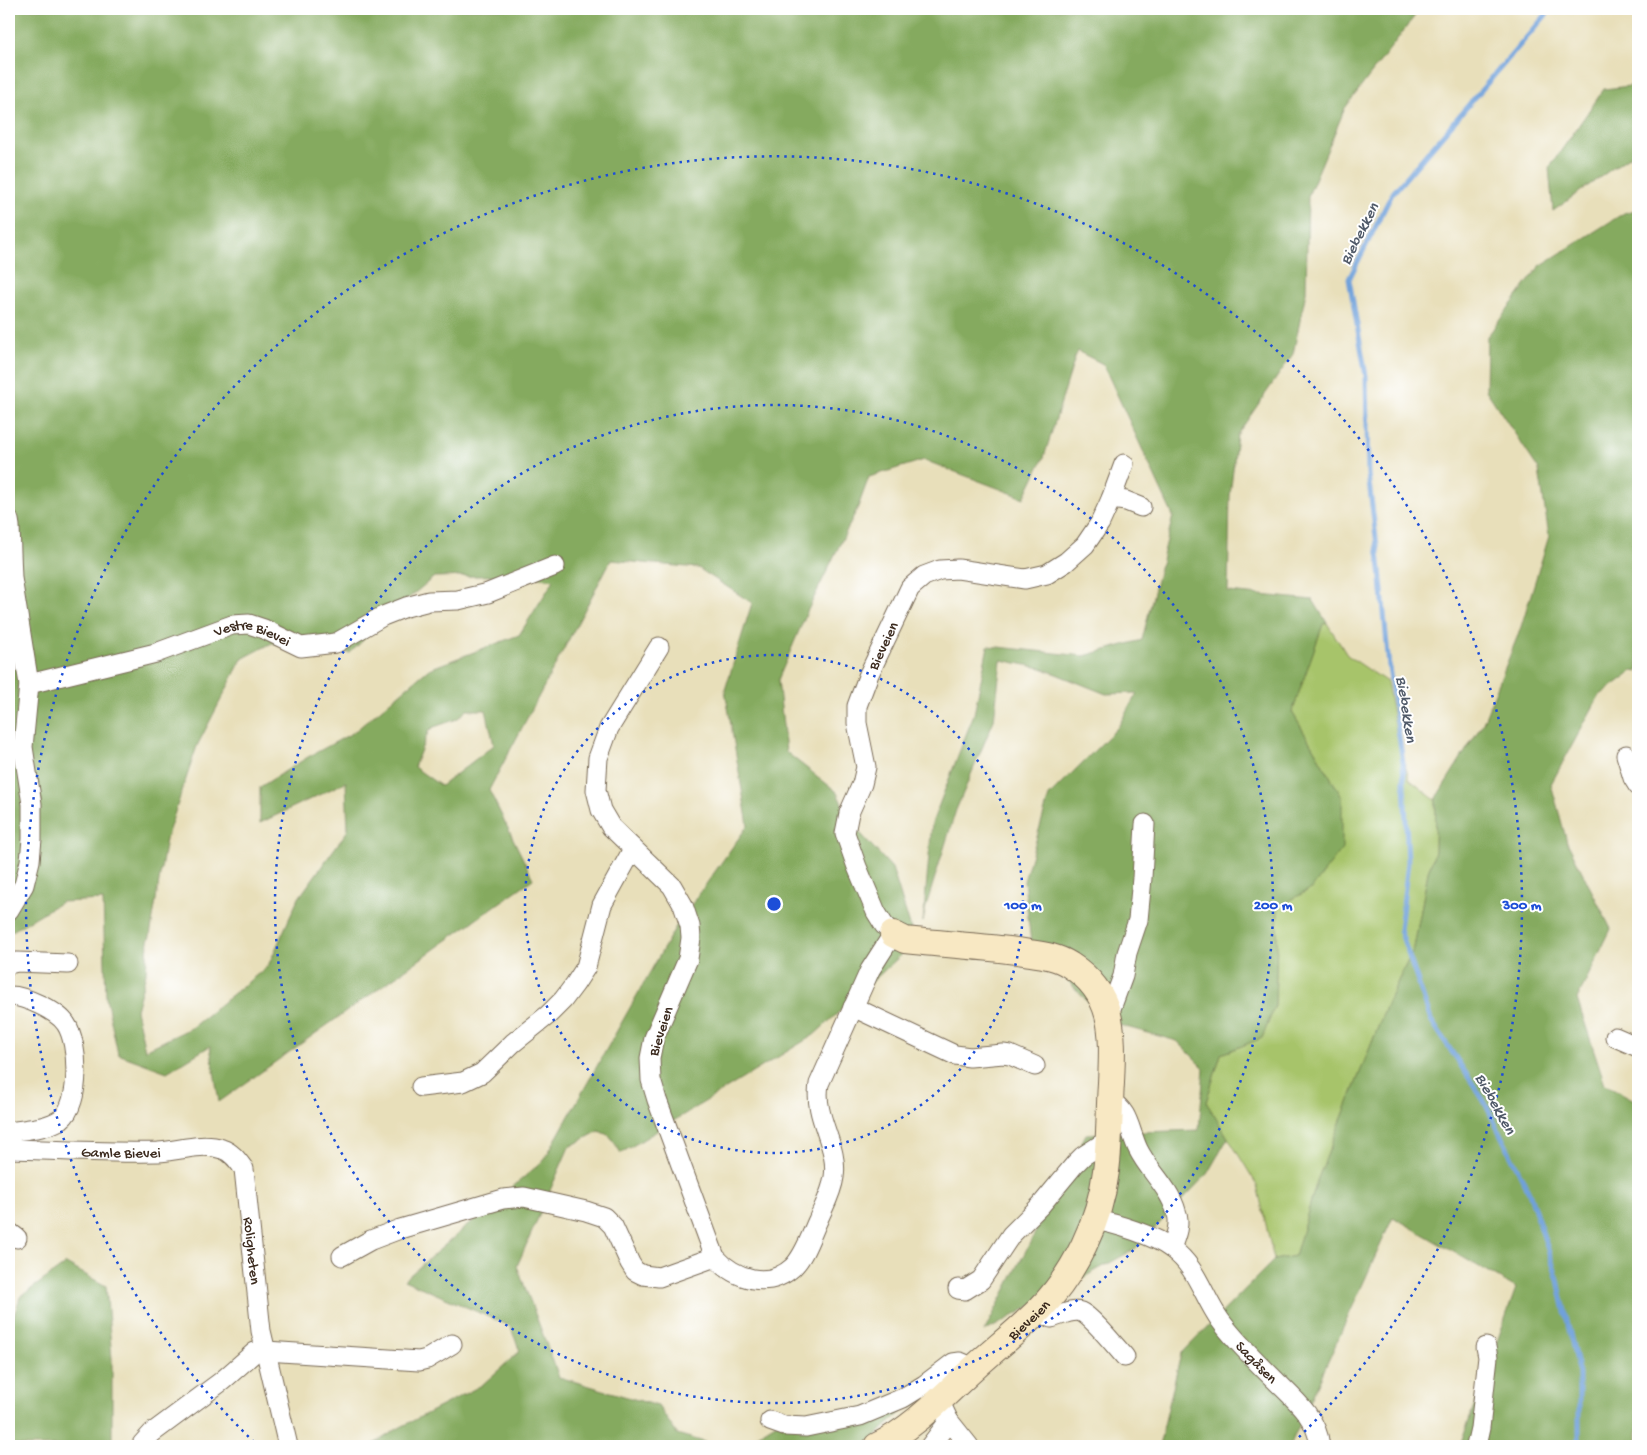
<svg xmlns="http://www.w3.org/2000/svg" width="1647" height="1455" viewBox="0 0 1647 1455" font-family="'Gochi Hand',sans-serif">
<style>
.green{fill:#a7c46b;stroke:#717744}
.forest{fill:#85aa5f;stroke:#606a3e;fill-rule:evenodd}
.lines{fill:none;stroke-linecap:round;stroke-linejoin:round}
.stream{stroke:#6fa1da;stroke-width:5}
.street-casing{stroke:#786955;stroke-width:21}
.secondary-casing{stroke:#786955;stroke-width:28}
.street{stroke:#fff;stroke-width:19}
.secondary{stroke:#f8e8c3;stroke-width:26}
.ring{fill:none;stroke:#1d4ed8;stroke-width:2.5;stroke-dasharray:2.5 5}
.labels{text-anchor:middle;stroke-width:4;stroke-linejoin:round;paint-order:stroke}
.street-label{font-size:15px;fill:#3b2a1e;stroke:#fff}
.water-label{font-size:16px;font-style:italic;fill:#505a69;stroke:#fff}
.centre{fill:#1d4ed8;stroke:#fff;stroke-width:2.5}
.ring-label{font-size:15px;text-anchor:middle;font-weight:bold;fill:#1d4ed8;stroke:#fff;stroke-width:4;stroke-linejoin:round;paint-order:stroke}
</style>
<rect width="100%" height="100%" fill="#fff"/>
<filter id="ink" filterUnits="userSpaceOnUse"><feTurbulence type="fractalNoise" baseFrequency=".02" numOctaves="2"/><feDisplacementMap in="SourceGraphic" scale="10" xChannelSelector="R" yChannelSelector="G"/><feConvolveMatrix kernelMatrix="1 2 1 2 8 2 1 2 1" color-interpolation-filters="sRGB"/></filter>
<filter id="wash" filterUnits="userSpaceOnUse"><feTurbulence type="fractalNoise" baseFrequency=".0096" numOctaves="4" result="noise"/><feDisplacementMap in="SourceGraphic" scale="20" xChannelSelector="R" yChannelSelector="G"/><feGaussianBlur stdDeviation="1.12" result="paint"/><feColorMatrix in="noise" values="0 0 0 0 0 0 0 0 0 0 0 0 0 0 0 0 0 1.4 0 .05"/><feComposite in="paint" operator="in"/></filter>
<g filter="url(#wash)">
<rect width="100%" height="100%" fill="#e8dfba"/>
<path class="green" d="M1327 623 1347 655 1387 682 1397 735 1409 779 1435 800 1436 798 1435 852 1428 872 1414 948 1388 1002 1317 1181 1295 1256 1274 1260 1257 1185 1206 1102 1221 1054 1262 1038 1275 1006 1278 907 1312 888 1342 797 1292 712 1323 624Z"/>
<path class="forest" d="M9 9H1420L1345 108 1308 196 1306 292 1293 354 1237 435 1230 496 1228 592 1313 600 1327 623 1323 624 1292 712 1342 797V849L1312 888 1278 907 1275 1005 1262 1038 1221 1054 1206 1102 1228 1138 1207 1174 1135 1249 984 1332 1086 1134 1199 1130 1204 1068 1177 1041 1108 1022 1031 943 1024 881 1049 796 1118 727 1137 693 1106 694 1041 668 1001 660 994 720 956 810 926 906 923 922 932 823 974 714 988 646 1084 656 1142 640 1173 516 1103 364 1077 351 1044 457 1024 498 924 460 869 477 858 507 807 612 778 680 786 752 836 791 852 824 892 868 913 935 899 957 814 1035 621 1153 610 1136 599 1131 569 1147 517 1266 559 1377 658 1406 677 1434 718 1446H371L397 1429 482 1385 520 1351 510 1326 404 1280 544 1160 675 928 748 825 725 690 752 603 698 568 611 560 489 790 533 879 219 1102 210 1046 167 1072 118 1054 106 998 103 900 61 902 9 933ZM521 575 554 580 519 635 429 669 354 732 308 757 260 787V823L346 782 348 830 298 899 268 966 191 1028 145 1050 136 1010 146 973 148 941 150 936 166 839 197 746 242 659 272 643 350 653 392 612 434 577ZM467 710H486L494 745 441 786 414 767 429 730 434 727 457 719Z
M1638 85V150L1553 211 1549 168 1604 89Z
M1638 209V672L1633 671 1599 696 1551 784 1567 842 1611 929 1577 999 1605 1084 1638 1102V1446H1460L1516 1288 1393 1217 1290 1446H1159L1181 1354 1274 1260 1295 1256 1317 1181 1388 1002 1414 948 1428 872 1435 852 1436 798 1483 723 1520 630 1549 536 1539 470 1486 390 1487 337 1540 266 1624 213Z
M66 1264 106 1286 112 1359V1446H9V1331L20 1297Z
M901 1412 865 1446H740L788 1416Z"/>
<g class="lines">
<path class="stream" d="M1551 9 1392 194 1349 279 1366 376 1368 474 1380 569 1389 667 1403 763 1408 862 1400 930 1431 1020 1484 1101 1529 1192 1558 1280 1579 1374V1446"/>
</g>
</g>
<g filter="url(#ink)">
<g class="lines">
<defs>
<g id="street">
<path d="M1111 499 1126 501 1141 507"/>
<path d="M9 520 10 526 12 578 29 684"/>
<path id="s1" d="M659 647 609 728 598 758 596 790 601 810 611 827 672 886 683 905 690 926 691 938 688 959 654 1038 650 1058 651 1080 657 1100 715 1257C735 1279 768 1290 793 1267 805 1255 811 1235 818 1220 824 1206 832 1192 834 1177 839 1145 813 1118 819 1084L870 970 893 934 884 925 876 912 857 867 845 833 849 813 862 784 866 767 857 723V706L869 674 910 588 924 576 940 570 958 569 1025 579 1047 574 1066 562 1085 545 1100 523 1111 499 1124 464"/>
<path d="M1626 755 1633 778 1638 786"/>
<path id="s2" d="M9 910 24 885 30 861 32 839V804L23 747 29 684 156 653 232 625 249 624 264 629 301 647 336 643 383 616 406 607 429 601 458 600 488 593 555 566"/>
<path d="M9 964 17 962 68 964"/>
<path d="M9 996C23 995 58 1011 66 1024 79 1043 81 1104 61 1119 46 1129 26 1129 9 1132"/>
<path d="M853 1007 955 1055 970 1057 1003 1054 1010 1055 1035 1066"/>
<path d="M1109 1014 1123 976 1127 953 1138 920 1142 878 1145 824"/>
<path d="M1615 1037 1638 1047"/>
<path d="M421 1087 463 1082 482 1073 513 1043 548 1015 563 1000 575 984 586 967 602 905 633 849"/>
<path d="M1110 1101C1129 1110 1129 1130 1138 1149 1148 1170 1169 1187 1176 1211 1181 1223 1176 1236 1171 1248"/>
<path id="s3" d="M9 1149C58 1150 108 1153 158 1152 178 1151 202 1142 222 1149 232 1152 238 1161 244 1169L261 1331 288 1446"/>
<path id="s4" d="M1094 1220C1115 1223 1156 1236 1172 1249 1197 1267 1203 1296 1220 1320 1235 1341 1256 1361 1274 1379 1294 1399 1317 1417 1320 1446"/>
<path d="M9 1232 17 1238"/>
<path d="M342 1256 371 1240 400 1229 503 1199 524 1197 586 1211 604 1217 613 1226 630 1263 635 1271 643 1275 659 1277 715 1257"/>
<path d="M958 1289 965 1290 981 1280 1011 1235 1041 1205 1075 1164 1083 1156 1108 1140"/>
<path d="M1039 1310 1051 1318C1060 1316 1072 1309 1081 1312 1091 1316 1117 1348 1125 1357"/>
<path d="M939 1400 949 1421 969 1446"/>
<path d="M770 1421 784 1426 806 1427 860 1416 903 1398 924 1385 953 1363 960 1362 974 1368"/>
<path d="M142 1444 152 1433 222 1381 255 1352 266 1351 419 1361 427 1359 452 1344"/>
<path d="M930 1446 949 1421"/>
<path d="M1476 1446 1480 1428 1488 1357 1486 1347"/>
</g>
<g id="secondary">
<path id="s5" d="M877 1446C914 1428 944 1395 974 1368 996 1348 1019 1330 1040 1309 1075 1273 1100 1221 1106 1171 1110 1142 1109 1112 1111 1083 1113 1035 1116 994 1070 965 1058 957 1044 955 1030 953 989 946 947 945 905 940L893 934"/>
</g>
</defs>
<use href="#street" class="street-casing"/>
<use href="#secondary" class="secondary-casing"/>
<use href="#street" class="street"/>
<use href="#secondary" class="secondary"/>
</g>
</g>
<g class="ring">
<circle cx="774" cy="904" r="249"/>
<circle cx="774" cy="904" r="499"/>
<path d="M254 1442A748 748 0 1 1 1294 1442"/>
</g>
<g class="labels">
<g class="street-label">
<text dy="5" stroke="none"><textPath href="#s2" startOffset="465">Vestre Bievei</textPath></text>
<text dy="5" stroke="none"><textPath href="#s1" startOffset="1439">Bieveien</textPath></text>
<text transform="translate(660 1031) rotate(-72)" y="5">Bieveien</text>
<text dy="5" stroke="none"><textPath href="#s3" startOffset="112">Gamle Bievei</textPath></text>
<text dy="5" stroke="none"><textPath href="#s3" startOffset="326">Roligheten</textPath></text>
<text dy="5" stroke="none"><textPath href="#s5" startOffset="198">Bieveien</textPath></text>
<text dy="5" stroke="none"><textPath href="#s4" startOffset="226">Sagåsen</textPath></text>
</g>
<g class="water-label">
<text transform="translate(1358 233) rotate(-63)" y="6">Biebekken</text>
<text transform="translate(1408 709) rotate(81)" y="6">Biebekken</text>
<text transform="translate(1497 1103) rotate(61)" y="6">Biebekken</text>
</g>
</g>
<circle cx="774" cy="904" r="8" class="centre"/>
<g class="ring-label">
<text x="1023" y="909">100 m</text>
<text x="1273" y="909">200 m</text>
<text x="1522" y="909">300 m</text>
</g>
<rect width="1647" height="1455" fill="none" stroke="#fff" stroke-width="30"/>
</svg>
